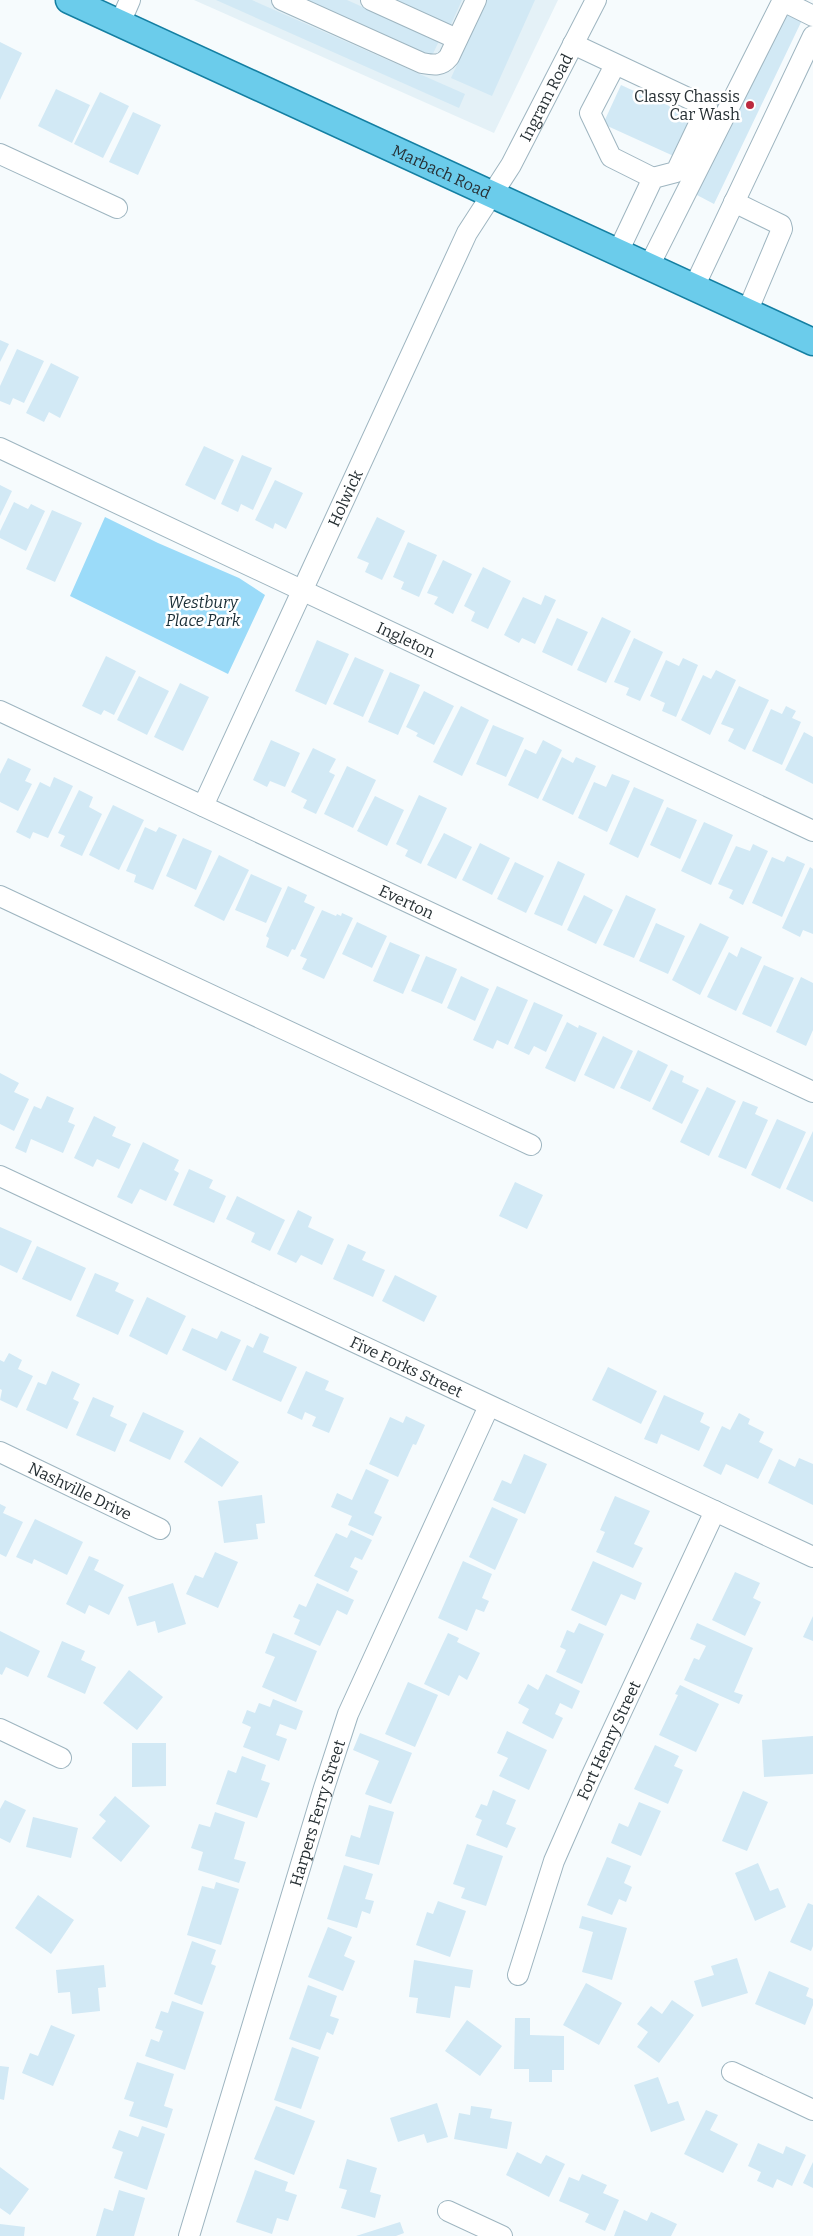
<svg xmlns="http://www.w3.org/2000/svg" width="813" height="2236" viewBox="0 0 813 2236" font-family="Bitter,serif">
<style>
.built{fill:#e4f1f7}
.green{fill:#9bdbf9}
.building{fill:#d2e9f5}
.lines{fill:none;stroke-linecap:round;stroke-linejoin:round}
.minor-casing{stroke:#9eb5c0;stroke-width:22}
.major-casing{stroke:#147fa2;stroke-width:29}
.minor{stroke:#fff;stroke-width:20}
.major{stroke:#6bcceb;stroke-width:26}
.poi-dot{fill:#bb2a3f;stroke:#fff;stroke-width:2}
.labels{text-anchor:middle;stroke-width:5;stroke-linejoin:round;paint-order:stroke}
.poi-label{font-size:16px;fill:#273034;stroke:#fff;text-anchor:end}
.street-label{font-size:16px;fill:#273034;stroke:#fff}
.park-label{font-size:16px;font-style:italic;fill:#1a2e37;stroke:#fff}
</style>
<rect width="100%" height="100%" fill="#f6fbfd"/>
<path class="built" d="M194 0H558L494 133Z"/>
<path class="green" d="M105 517 158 543 239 578 265 595 228 674 70 596Z"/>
<path class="building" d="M216 0H252L465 94 459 108Z
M302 0H347L439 41 431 58Z
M384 0H462L449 29Z
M486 0H535L492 96 451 78Z
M788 7 804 16 714 204 695 194Z
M0 42 22 53 0 100Z
M621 85 645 96 646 94 696 120 678 158 603 124Z
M56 89 90 105 72 143 38 126Z
M100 92 129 106 103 158 74 144Z
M133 112 161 125 138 175 109 162Z
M0 340 9 344 0 362Z
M17 349 44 361 24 403 13 398 10 405 0 401V386Z
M51 363 79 377 60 418 49 412 44 422 26 413Z
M204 446 234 460 215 500 185 485Z
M242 455 272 468 253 510 241 504 238 512 221 504Z
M275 480 303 493 286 529 275 523 273 529 255 520Z
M0 485 12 491 0 516Z
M14 502 28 509 31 504 45 511 26 551 0 538V531Z
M52 510 82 523 55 582 26 569Z
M377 517 405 531 382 580 365 572 369 563 357 558Z
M408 542 437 555 419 597 401 589 404 582 393 577Z
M443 560 472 574 453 614 434 604 438 597 427 593Z
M483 567 511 581 488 629 471 621 475 612 464 606Z
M545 595 556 600 535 644 522 638 519 643 504 635 523 597 541 605Z
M602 617 631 631 606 683 577 670Z
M557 618 588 632 572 666 542 652Z
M634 638 663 652 640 701 626 695 629 688 614 682Z
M317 640 349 654 326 705 295 691Z
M106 656 136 671 114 715 104 710 101 715 82 706Z
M355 657 384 670 363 717 333 704Z
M683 658 698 665 676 717 662 711 665 703 650 696 666 660 679 666Z
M716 670 736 680 710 735 681 720 703 675 711 679Z
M390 672 420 685 398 735 368 722Z
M139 676 169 691 147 735 117 720Z
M180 683 209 697 183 751 154 737Z
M739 686 769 700 745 750 728 741 734 729 721 724Z
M424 691 454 706 434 745 416 736 418 733 406 727Z
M461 706 489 720 462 776 433 762Z
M786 706 796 711 792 718 801 722 782 765 752 751 771 709 782 714Z
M493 725 524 738 506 777 476 764Z
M804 732 813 737V784L785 770Z
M271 740 300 753 285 787 270 781 267 787 253 780Z
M543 740 562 750 538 799 508 785 525 749 536 754Z
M313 748 336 759 329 772 335 775 316 814 303 808 307 800 291 792Z
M562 757 573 763 576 757 596 766 573 815 542 800Z
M8 758 31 769 25 781 32 784 18 811 0 802V774Z
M347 766 376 780 353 828 324 814Z
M612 774 630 781 607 832 578 818 594 782 606 787Z
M54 777 73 786 48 838 33 832 30 839 16 832 40 782 50 787Z
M634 787 664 800 638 858 609 844Z
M79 790 93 797 89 807 102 814 82 856 60 846 65 836 58 833Z
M419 795 447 808 421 864 405 856 408 850 396 844Z
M375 796 404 810 387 846 357 831Z
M113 805 144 820 119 870 89 855Z
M667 807 697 820 680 859 650 845Z
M704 822 733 835 711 885 681 871Z
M145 827 156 832 159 827 177 835 153 890 134 882 136 875 126 871Z
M444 833 472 847 456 879 427 865Z
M183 838 212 851 196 890 166 876Z
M480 843 510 858 492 895 462 880Z
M753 844 768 851 743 905 729 898 733 890 718 884 736 846 750 851Z
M219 855 249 870 224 921 194 906Z
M787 856 805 864 782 917 752 903 772 857 784 862Z
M558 861 585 874 562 926 534 914Z
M515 862 544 876 526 913 497 899Z
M810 867 813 869V934L803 930 800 937 782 928Z
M251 874 282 888 266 923 235 910Z
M288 886 307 895 304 902 315 907 295 950 292 949 288 957 266 947 269 938 266 936Z
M584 895 613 910 596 944 567 930Z
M626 895 656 909 634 958 603 945Z
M322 910 336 916 337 914 341 916 342 913 353 918 324 979 302 969 307 959 300 956Z
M357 922 387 936 372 968 342 954Z
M656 923 685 936 668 974 639 961Z
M700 923 729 937 700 995 672 980Z
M390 942 420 955 403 994 373 981Z
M741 947 762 957 736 1011 707 997 729 952 737 957Z
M426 956 457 969 442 1004 411 991Z
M764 965 794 978 771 1027 742 1014Z
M461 976 489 989 475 1021 447 1008Z
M801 977 813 983V1030L806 1046 776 1032Z
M497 986 528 1000 508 1045 497 1040 493 1049 473 1040Z
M534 1002 563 1015 546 1052 534 1046 529 1055 514 1048Z
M567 1022 578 1028 579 1025 597 1033 575 1082 545 1068Z
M603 1036 633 1051 614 1089 584 1075Z
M638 1050 668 1065 650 1102 620 1088Z
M671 1070 684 1076 682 1082 699 1090 682 1124 652 1109Z
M0 1073 19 1083 14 1092 29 1099 14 1131 0 1124Z
M707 1087 736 1101 709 1156 680 1142Z
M47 1096 74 1108 68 1122 75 1125 63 1153 31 1139 26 1153 15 1148 34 1106 41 1109Z
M743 1101 758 1107 755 1114 768 1120 746 1169 718 1157Z
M94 1116 116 1127 112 1136 131 1144 119 1169 97 1159 93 1167 74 1158Z
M777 1119 806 1132 780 1189 751 1175Z
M813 1131V1202L786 1189Z
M143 1142 179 1160 174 1170 179 1173 166 1201 140 1189 132 1204 117 1197Z
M189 1169 213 1180 209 1188 226 1196 214 1223 173 1205Z
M515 1182 543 1195 527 1229 499 1216Z
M237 1196 285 1220 270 1251 251 1242 255 1233 226 1219Z
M298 1210 312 1217 308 1227 334 1239 322 1265 301 1255 296 1263 277 1254Z
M0 1227 32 1241 17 1273 0 1265Z
M348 1244 366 1252 362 1260 385 1270 373 1297 333 1279Z
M37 1246 86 1268 71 1301 22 1279Z
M95 1273 119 1283 115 1291 134 1300 118 1335 76 1316Z
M395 1275 437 1296 424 1322 382 1301Z
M147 1297 186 1316 167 1355 129 1336Z
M192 1328 217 1339 221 1331 241 1340 226 1371 182 1350Z
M260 1333 269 1337 263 1352 297 1367 281 1402 232 1380 247 1345 253 1348Z
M9 1353 22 1360 18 1369 33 1376 17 1408 0 1400 2 1390 0 1389V1360L4 1362Z
M608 1367 657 1391 641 1424 592 1400Z
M52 1371 80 1384 73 1399 79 1402 67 1429 26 1410 38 1382 46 1385Z
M306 1371 329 1381 325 1390 344 1398 329 1433 312 1426 316 1417 305 1412 302 1420 287 1413Z
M664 1395 704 1413 700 1422 710 1427 699 1451 661 1434 657 1444 644 1439Z
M93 1397 114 1406 110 1416 127 1424 115 1452 76 1435Z
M143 1412 184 1431 170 1460 129 1441Z
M739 1413 750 1419 748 1424 764 1432 759 1442 773 1449 758 1479 726 1464 721 1475 703 1466 722 1426 730 1430Z
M406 1416 425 1425 416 1445 413 1444 398 1477 369 1464 390 1417 403 1423Z
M200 1437 239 1462 222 1487 184 1462Z
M524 1454 547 1464 525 1514 493 1500 502 1480 511 1484Z
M799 1458 813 1464V1505L768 1483 779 1459 795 1467Z
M366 1469 389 1480 374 1513 382 1517 373 1536 348 1525 352 1516 331 1507 337 1493 352 1500Z
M262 1495 265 1523 256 1524 258 1539 224 1543 218 1501Z
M615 1496 650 1511 634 1544 643 1548 633 1568 596 1552 605 1532 600 1530Z
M0 1504 6 1507 3 1513 23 1522 6 1557 0 1554Z
M492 1507 518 1519 495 1570 469 1557Z
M35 1519 83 1542 67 1575 34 1559 32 1564 16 1557Z
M351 1530 372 1540 362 1560 355 1557 350 1567 358 1571 348 1592 314 1576 336 1533 347 1538Z
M215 1552 238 1562 218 1608 186 1594 195 1575 203 1578Z
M89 1556 99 1560 94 1570 124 1585 109 1615 89 1605 85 1614 66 1604Z
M463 1561 492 1574 482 1598 489 1601 484 1612 476 1609 467 1631 438 1618Z
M593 1561 642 1583 635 1600 621 1594 606 1626 571 1610Z
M735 1572 760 1583 753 1598 761 1602 745 1636 712 1620Z
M173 1583 186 1624 158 1633 155 1621 137 1626 128 1597Z
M317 1583 354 1600 347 1615 337 1610 320 1646 294 1634 300 1620 293 1617 299 1604 306 1607Z
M813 1616V1641L803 1637Z
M579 1623 604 1634 582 1684 556 1672 566 1650 560 1647 567 1630 574 1633Z
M697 1623 753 1648 734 1692 743 1695 739 1704 684 1680 694 1658 699 1660 706 1646 690 1639Z
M0 1631 40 1651 28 1677 6 1667 2 1675 0 1674Z
M273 1633 317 1651 296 1702 262 1687 275 1657 265 1653Z
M448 1633 459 1638 457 1642 480 1653 467 1680 459 1675 449 1696 424 1684Z
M62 1641 85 1651 81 1660 96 1667 85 1694 47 1677Z
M129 1670 163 1697 137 1730 103 1703Z
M546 1674 580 1691 572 1709 560 1703 555 1714 563 1718 553 1739 522 1723 529 1709 518 1703 528 1684 538 1690Z
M408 1682 438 1695 415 1747 385 1734Z
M680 1685 719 1704 696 1752 659 1735 678 1695 675 1694Z
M273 1699 303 1711 296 1730 280 1724 276 1735 287 1739 279 1761 243 1747 251 1727 242 1723 247 1710 255 1713 259 1703 270 1707Z
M507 1731 547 1750 529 1790 499 1776 508 1758 497 1753Z
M360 1733 412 1753 391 1804 365 1794 379 1761 353 1750Z
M813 1736V1774L764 1777 762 1740Z
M132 1743H166V1786L132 1787Z
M655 1745 679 1756 674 1766 683 1770 668 1804 634 1789Z
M242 1756 266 1765 261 1780 270 1783 257 1818 216 1804 228 1770 236 1773Z
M493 1790 516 1800 506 1824 516 1828 507 1848 476 1835 482 1820 475 1817 481 1804 487 1806Z
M743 1791 768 1802 747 1851 722 1841Z
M115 1796 150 1826 121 1862 92 1838 106 1821 99 1815Z
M5 1800 26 1810 10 1843 0 1838V1809Z
M639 1802 661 1811 641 1856 611 1843 619 1823 628 1827Z
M369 1805 394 1812 379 1865 345 1856 351 1835 360 1838Z
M215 1812 245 1822 234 1859 246 1862 239 1883 198 1870 203 1852 191 1848 199 1824 210 1827Z
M33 1817 78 1828 71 1858 26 1847Z
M467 1844 503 1856 486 1906 461 1898 465 1888 453 1884Z
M607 1857 631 1866 624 1883 632 1887 626 1902 619 1899 612 1915 587 1905Z
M758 1863 770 1891 778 1888 786 1907 755 1921 735 1873Z
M344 1865 373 1874 365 1899 374 1901 370 1914 362 1911 357 1928 327 1919Z
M216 1882 239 1889 221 1945 187 1935 202 1886 214 1889Z
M38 1895 74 1920 51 1954 15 1928Z
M438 1901 466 1911 450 1957 416 1945 427 1912 433 1914Z
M808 1903 813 1905V1946L811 1951 790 1942Z
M582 1916 627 1928 612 1980 582 1972 593 1932 579 1928Z
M328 1927 352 1937 344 1956 355 1961 343 1991 308 1977Z
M192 1941 216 1950 211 1964 216 1966 202 2005 174 1994Z
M737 1958 748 1993 702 2007 694 1981 714 1975 711 1966Z
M414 1960 473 1970 470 1988 455 1986 450 2018 416 2013 418 1998 409 1997Z
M104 1965 106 1987 98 1988 100 2011 72 2014 70 1992 58 1993 56 1970Z
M769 1971 809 1988 806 1996 813 1999V2005L805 2025 755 2004Z
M586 1983 622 2003 599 2045 563 2025Z
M308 1985 337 1996 330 2016 339 2019 333 2035 327 2032 320 2050 289 2039Z
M672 2000 694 2015 659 2063 637 2047 648 2032 637 2024 651 2006 662 2014Z
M172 2001 204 2012 185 2070 145 2056 151 2039 159 2042 163 2031 155 2028 161 2011 168 2013Z
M515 2018H530V2035L564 2036V2070H552V2082H529V2069H514Z
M467 2020 502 2046 480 2076 445 2051Z
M51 2025 75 2035 53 2086 22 2073 30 2053 38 2056Z
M292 2047 319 2057 301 2109 274 2100Z
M137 2062 174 2074 164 2106 173 2109 167 2128 129 2116 134 2102 124 2099Z
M0 2066 9 2067 4 2100 0 2099Z
M658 2077 668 2104 678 2101 685 2120 651 2132 634 2085Z
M437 2103 448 2137 427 2143 424 2134 398 2142 390 2118Z
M276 2106 315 2121 294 2175 254 2159Z
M471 2106 492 2109 490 2118 512 2122 507 2149 454 2139 459 2113 470 2115Z
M706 2110 718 2115 710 2130 738 2144 723 2173 684 2154Z
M142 2126 165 2134 147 2190 114 2178 123 2152 112 2148 119 2130 138 2137Z
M758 2143 783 2154 786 2146 806 2155 792 2186 777 2179 773 2188 757 2181 761 2172 748 2166Z
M517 2152 541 2164 546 2155 565 2164 549 2197 506 2175Z
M347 2159 377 2168 370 2192 381 2195 375 2218 341 2208 347 2190 339 2188Z
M813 2162V2188L803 2183Z
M0 2167 29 2189 10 2215 0 2208Z
M255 2170 288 2182 285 2191 297 2195 288 2221 277 2218 272 2234 236 2222Z
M582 2174 607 2185 603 2193 619 2200 605 2231 585 2222 589 2214 559 2201 569 2177 579 2181Z
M119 2190 145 2198 134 2236H96L104 2208 113 2211Z
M624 2210 647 2221 651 2212 677 2224 671 2236H614Z
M400 2222 404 2233 396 2236H356Z
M0 2224 25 2227 24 2236H0Z"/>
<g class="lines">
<defs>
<g id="minor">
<path d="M282 0 422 63C433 65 441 67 449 57L476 0"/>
<path d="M371 0 457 39"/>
<path d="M120 23 130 0"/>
<path d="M573 44 707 107 676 172 653 178 618 252"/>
<path d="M615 65 590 113 611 157 653 178"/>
<path d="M0 154 117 208"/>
<path d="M734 202 781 225 782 229 747 312"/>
<path d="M649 266 781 4 785 2 813 16"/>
<path d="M694 287 813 36"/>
<path id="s1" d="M0 448 813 831"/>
<path id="s2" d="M0 711 813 1092"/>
<path id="s3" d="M203 806 467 233 511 165 596 0"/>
<path d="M0 896 531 1145"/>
<path id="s4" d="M0 1176 813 1557"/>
<path id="s5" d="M0 1452 160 1529"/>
<path d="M0 1729 61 1758"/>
<path id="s6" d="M518 1975 554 1861 590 1779 715 1511"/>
<path d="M732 2072 813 2110"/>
<path d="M448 2211 502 2236"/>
<path id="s7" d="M189 2236 324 1788 348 1714 489 1406"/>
</g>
<g id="major">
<path id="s8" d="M69 0 813 342"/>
</g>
</defs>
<use href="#minor" class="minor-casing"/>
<use href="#major" class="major-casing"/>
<use href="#minor" class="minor"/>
<use href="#major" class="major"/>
</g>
<circle class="poi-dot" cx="750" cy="105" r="5"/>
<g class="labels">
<g class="poi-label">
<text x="740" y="102">Classy Chassis<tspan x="740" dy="18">Car Wash</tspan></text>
</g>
<g class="street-label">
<text dy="6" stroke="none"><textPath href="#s3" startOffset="788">Ingram Road</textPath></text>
<text dy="6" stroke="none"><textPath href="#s8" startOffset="410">Marbach Road</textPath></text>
<text dy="6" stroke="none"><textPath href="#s3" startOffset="339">Holwick</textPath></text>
<text dy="6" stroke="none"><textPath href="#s1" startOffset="449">Ingleton</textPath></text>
<text dy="6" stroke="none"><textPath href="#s2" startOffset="449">Everton</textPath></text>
<text dy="6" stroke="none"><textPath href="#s4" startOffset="449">Five Forks Street</textPath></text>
<text dy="6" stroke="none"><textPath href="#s5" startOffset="89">Nashville Drive</textPath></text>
<text dy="6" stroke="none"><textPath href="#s6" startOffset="252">Fort Henry Street</textPath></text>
<text dy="6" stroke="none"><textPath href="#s7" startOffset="442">Harpers Ferry Street</textPath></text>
</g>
<g class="park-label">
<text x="203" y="608">Westbury<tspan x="203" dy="18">Place Park</tspan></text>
</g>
</g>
</svg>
